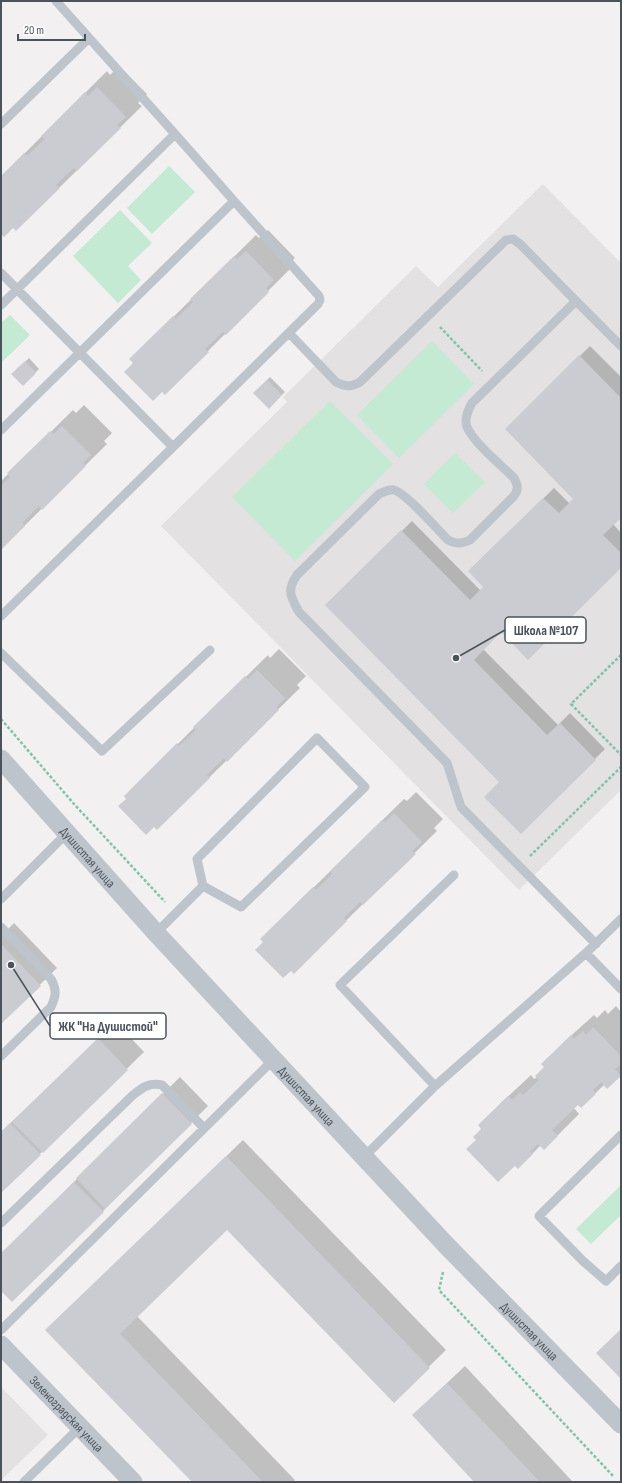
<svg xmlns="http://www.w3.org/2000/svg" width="622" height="1483" viewBox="0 0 622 1483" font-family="'Sofia Sans Condensed',sans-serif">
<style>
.education{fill:#e3e1e1}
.green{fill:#c4ead4}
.shadow{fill:#0003}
.building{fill:#cbccd2}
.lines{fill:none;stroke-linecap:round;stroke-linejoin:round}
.path{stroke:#80c4a5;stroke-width:2.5;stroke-dasharray:3 2;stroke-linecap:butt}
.service{stroke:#bdc4cb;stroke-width:9}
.minor{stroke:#bdc4cb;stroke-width:19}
.labels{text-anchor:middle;stroke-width:3.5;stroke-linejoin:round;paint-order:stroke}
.street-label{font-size:13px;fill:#4a525b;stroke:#fff}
.leader{fill:none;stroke:#4a525b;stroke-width:1.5}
.callout-dot{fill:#4a525b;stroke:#fff;stroke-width:1.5}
.callout{fill:#fff;stroke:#4a525b;stroke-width:1.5}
.callout-label{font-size:14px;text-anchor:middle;font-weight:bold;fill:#4a525b}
</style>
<rect width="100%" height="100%" fill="#f2f0f0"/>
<path class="education" d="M543 184 621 263V790L519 890 161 526 287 402 283 397 416 266 438 287Z
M1 1387 48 1435 1 1480Z"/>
<path class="green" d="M169 166 195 192 152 234 127 208Z
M120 210 152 243 128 266 141 280 118 303 73 256Z
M10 315 30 335 1 363V323Z
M432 341 474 384 399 458 357 415Z
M330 401 393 464 295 561 232 497Z
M455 453 485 482 453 513 424 484Z
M621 1185V1215L591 1244 576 1229Z"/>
<path class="shadow" d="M119 66 147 94 138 103 142 106 59 188 13 227 1 233V177L107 71 110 75Z
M268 230 295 258 287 266 290 269 208 351 134 363 131 359 256 235 259 238Z
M590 346 621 377V516L613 524 621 533V567L501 631 483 649 558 725 570 713 605 749 521 832 501 782 327 605 412 521 481 591 485 587 480 561 554 488 570 504 574 499 506 429Z
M29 358 39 369 23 385 13 374Z
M270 377 285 392 269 407 254 393Z
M84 405 112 433 104 441 107 444 1 549V481L73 410 76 413Z
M279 649 306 676 297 685 300 688 157 829 125 796 268 655 270 658Z
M416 792 443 819 434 828 437 831 294 972 261 939 404 799 407 801Z
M14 923 57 968 1 1023V936Z
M616 1006 621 1012V1074L607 1088 604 1085 581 1107 578 1104 574 1108 579 1114 544 1149 541 1145 532 1154 477 1140 482 1129 501 1103 531 1075 534 1079 537 1077 564 1042 594 1015 597 1018 605 1010 608 1014Z
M116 1022 144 1052 1 1192V1132Z
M180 1077 208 1106 103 1211 1 1289V1254Z
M243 1140 446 1350 394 1401 227 1229 137 1316 295 1480 293 1482H193L64 1313Z
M465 1366 573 1482H475L431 1398Z"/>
<path class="building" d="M97 87 126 117 117 125 121 128 77 171 74 168 56 185 60 188 16 231 13 228 4 237 1 234V176L24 153 27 156 45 139 41 136 85 92 88 96Z
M246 251 274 280 266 288 269 292 226 335 223 332 205 349 209 352 165 395 162 392 153 401 124 372 133 363 129 359 173 316 176 319 193 302 190 299 234 256 237 259Z
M579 355 621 398V518L603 535 621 553V568L528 660 501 632 474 660 547 735 560 723 596 760 521 834 484 797 499 782 325 605 401 530 470 600 483 587 468 571 543 498 559 513 573 499 505 429Z
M25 361 36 373 23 386 11 374Z
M267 380 282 395 269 409 253 393Z
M62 426 91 455 83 463 86 466 42 510 39 506 22 523 25 526 1 550V486L10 477 7 473 50 431 54 434Z
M257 670 285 698 276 707 279 710 227 762 224 758 207 775 210 778 157 830 154 827 146 835 118 806 126 799 124 796 177 743 179 746 196 730 193 727 245 676 248 679Z
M394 813 422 842 412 851 416 854 363 905 360 902 344 918 347 921 294 974 291 971 283 978 255 950 263 942 260 939 313 887 316 890 332 874 330 871 382 820 385 822Z
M1 944 41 986 1 1024Z
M593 1027 621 1056V1064L615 1069 621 1076 607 1089 601 1082 593 1090 596 1094 581 1108 578 1105 552 1130 558 1136 544 1150 538 1144 530 1151 533 1154 518 1169 515 1166 498 1182 466 1149 476 1140 473 1137 481 1129 478 1125 508 1096 512 1100 520 1092 523 1095 539 1080 535 1076 544 1067 541 1064 571 1035 574 1039 583 1031 586 1035Z
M98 1038 128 1070 43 1153 12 1122Z
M162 1093 192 1124 105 1209 76 1178Z
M10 1123 41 1155 1 1193V1132Z
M226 1156 430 1368 394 1403 227 1230 120 1334 263 1482H192L45 1330Z
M74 1182 104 1212 12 1302 1 1291V1253Z
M621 1329V1379L596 1353Z
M447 1383 540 1482H474L412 1415Z"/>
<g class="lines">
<path class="path" d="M440 327 482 371
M621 655 571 704 621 755
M1 719 74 804 165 902
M530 856 621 767
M443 1272 439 1290 614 1477"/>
<path class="service" d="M56 1 175 134
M1 124 89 38
M1 273 173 447 1 616
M1 305 175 134 234 201
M289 333 336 382C346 387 351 387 360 382L506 240 513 239 520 244 576 301
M1 430 234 201 319 296 320 300 318 304 173 447
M1 653 102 751 210 650
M1 899 67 833
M1 927 51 979C57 990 56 996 51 1007L1 1056
M156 933 203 886 197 859 317 738 365 787 241 907 203 886
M596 944 461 807 447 763 299 612C291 597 286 591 297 575L379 494C384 492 389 489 394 490 406 493 437 529 448 540 456 544 461 544 470 540L513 497C519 490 518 485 514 478 501 465 474 443 467 427 464 419 468 410 472 403L576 301 621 346
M586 953 621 989
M435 1086 340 985 454 875
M621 1135 539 1216 583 1261 606 1281 621 1266
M364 1157 435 1086 586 953 621 919
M1 1223 133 1095C142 1088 149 1082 162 1085L204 1128
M1 1330 274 1059
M24 1482 80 1427"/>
<g class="minor">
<path id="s1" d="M1 759 156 933 364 1157 447 1246 621 1424"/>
<path id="s2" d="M1 1345 133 1482"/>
</g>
</g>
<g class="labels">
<g class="street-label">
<text dy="5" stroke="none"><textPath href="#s1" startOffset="131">Душистая улица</textPath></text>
<text dy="5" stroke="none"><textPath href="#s1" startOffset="455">Душистая улица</textPath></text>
<text dy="5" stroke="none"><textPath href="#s1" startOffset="779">Душистая улица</textPath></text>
<text dy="5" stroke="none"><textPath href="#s2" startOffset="95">Зеленоградская улица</textPath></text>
</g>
</g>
<path class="leader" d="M456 658L505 630M11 965L50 1026"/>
<g class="callout-dot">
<circle cx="456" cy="658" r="4"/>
<circle cx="11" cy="965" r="4"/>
</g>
<g class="callout">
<rect x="505" y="617" width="81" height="26" rx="4"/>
<rect x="50" y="1013" width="116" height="26" rx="4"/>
</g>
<g class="callout-label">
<text x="546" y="635">Школа №107</text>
<text x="108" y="1031">ЖК "На Душистой"</text>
</g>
<rect width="622" height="1483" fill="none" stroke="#4a525b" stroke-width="4"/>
<path d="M18 34v6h67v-6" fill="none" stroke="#4a525b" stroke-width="2"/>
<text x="24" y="34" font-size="12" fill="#4a525b" stroke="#ffffff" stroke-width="3" paint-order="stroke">20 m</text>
</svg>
